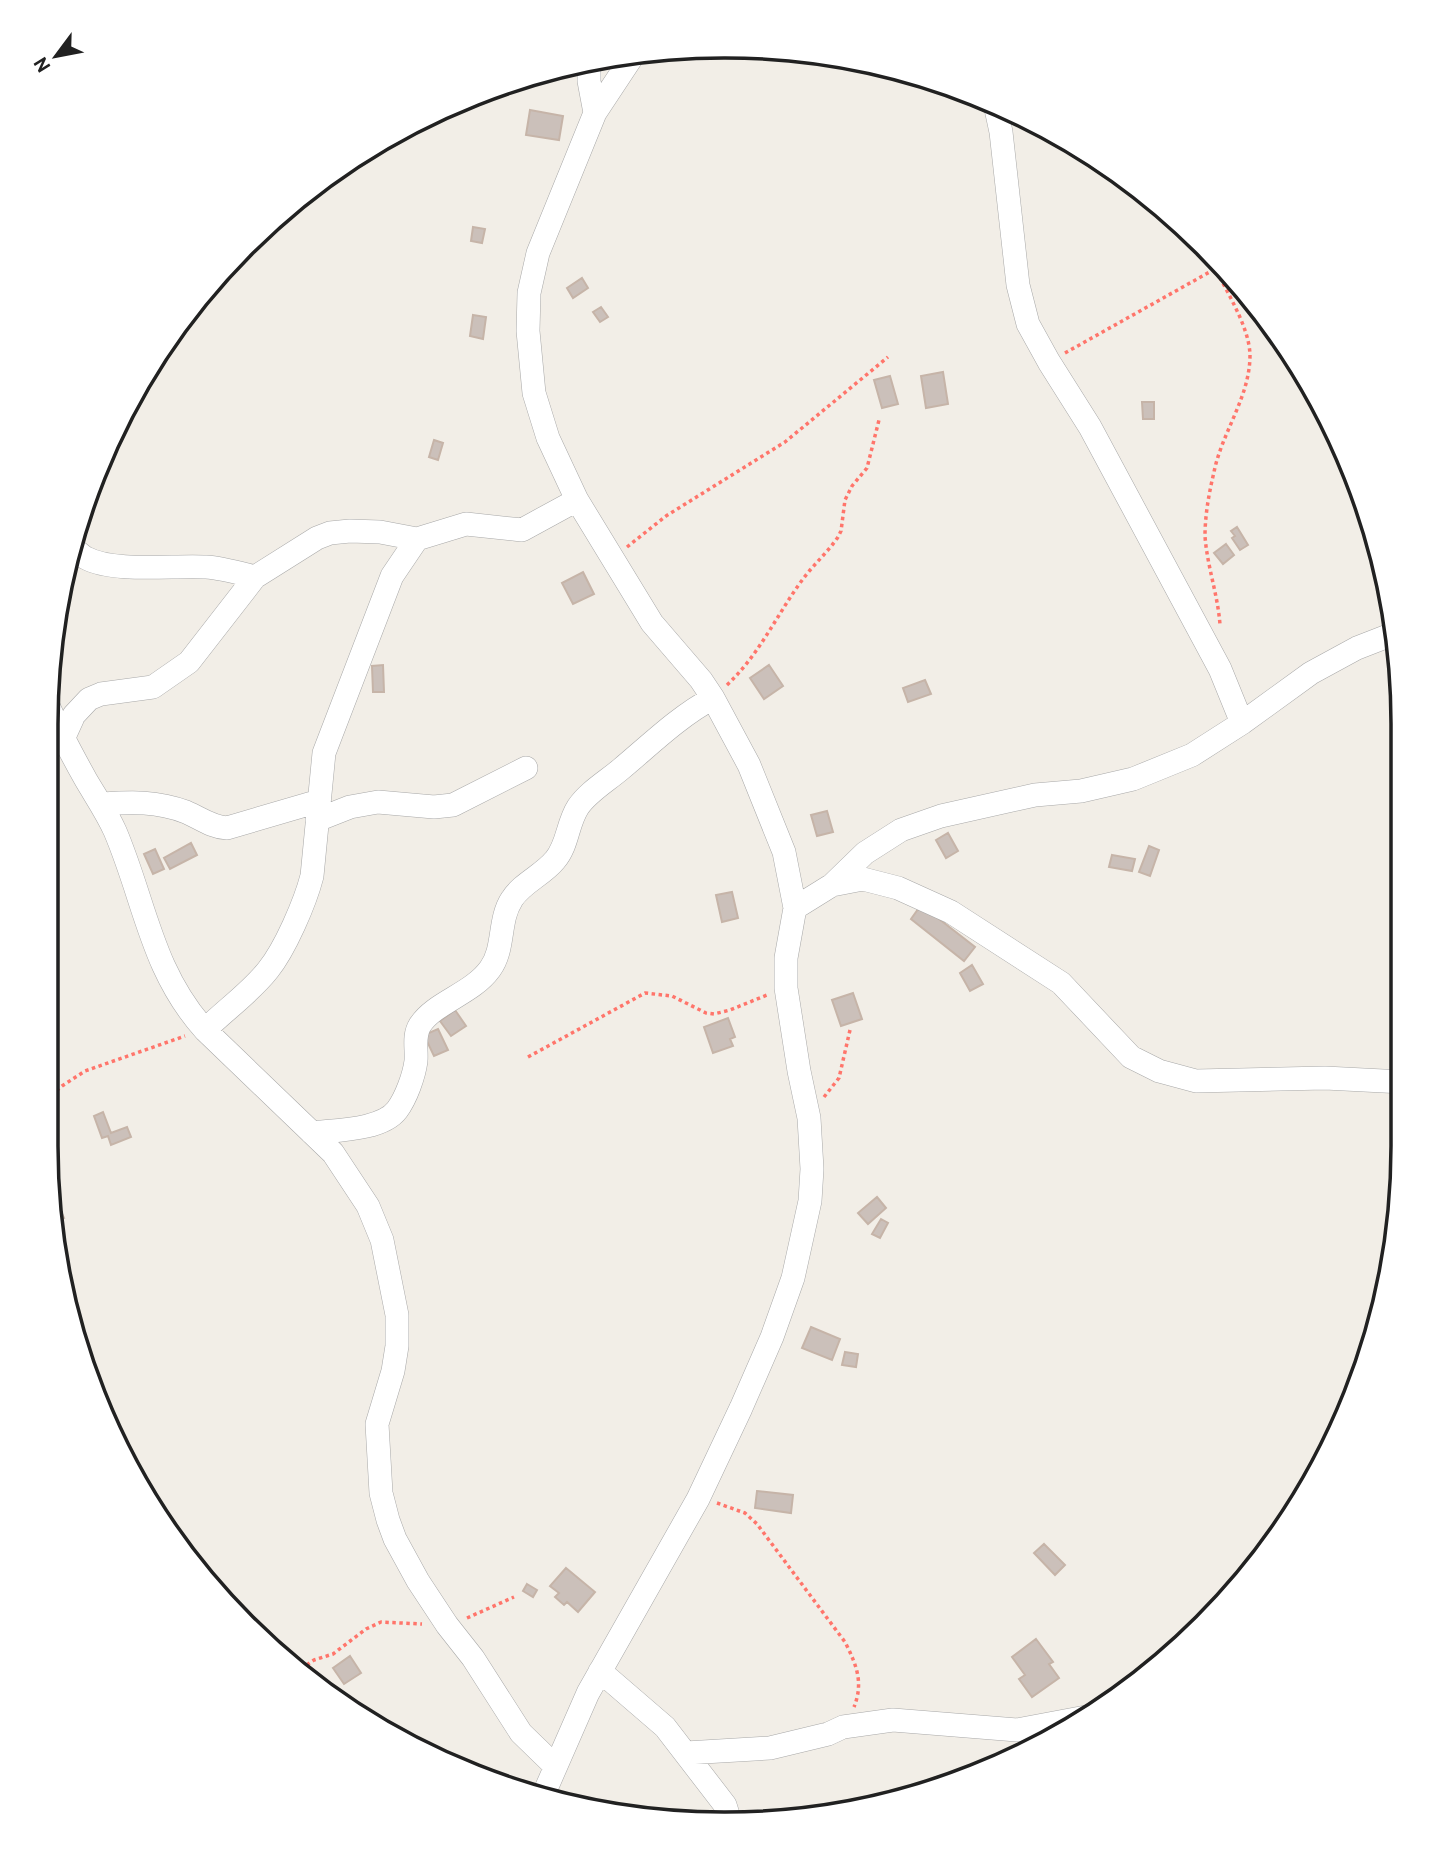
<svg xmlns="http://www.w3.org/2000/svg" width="1449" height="1870" viewBox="0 0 1449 1870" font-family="Overpass,sans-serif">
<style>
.building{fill:#cbc0ba;stroke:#c6b4a8;stroke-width:2}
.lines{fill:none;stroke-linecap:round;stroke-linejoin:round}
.minor-casing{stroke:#a8a8a8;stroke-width:24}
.path{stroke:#ff756b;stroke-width:3.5;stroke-dasharray:3.5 3.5;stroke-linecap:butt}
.minor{stroke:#fff;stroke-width:23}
.rim{fill:none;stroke:#212121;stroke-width:3.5}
</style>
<rect width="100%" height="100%" fill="#f2eee7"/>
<path class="building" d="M530 110 563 116 559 140 526 135Z
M473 227 485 229 482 243 471 241Z
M582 278 588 288 573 298 567 288Z
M601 307 608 317 600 322 593 312Z
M473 315 486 317 483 339 470 336Z
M943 372 948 404 926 408 921 376Z
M890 376 898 404 882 408 874 380Z
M1142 402H1154V419H1143Z
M434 440 443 443 438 460 429 457Z
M1237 527 1248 545 1240 550 1232 538 1235 536 1231 531Z
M1226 544 1234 555 1223 564 1214 553Z
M583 572 594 594 573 604 562 583Z
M383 665 384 692H373L372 666Z
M769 665 783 686 764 699 750 678Z
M925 680 931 694 908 702 903 688Z
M827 811 833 832 817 836 811 815Z
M948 833 958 851 946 858 936 840Z
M191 843 197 855 170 869 164 858Z
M1149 846 1159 850 1150 876 1139 872Z
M155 849 164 869 153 874 144 854Z
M1112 855 1135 859 1132 871 1109 867Z
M732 892 738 918 722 922 716 895Z
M921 905 975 947 964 961 911 919Z
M972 965 983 984 970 991 960 973Z
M853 993 862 1019 841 1026 832 1000Z
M455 1010 466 1026 451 1036 440 1021Z
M728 1018 735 1037 730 1039 733 1046 713 1053 704 1027Z
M438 1029 448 1050 434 1056 424 1035Z
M103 1112 111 1133 127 1127 131 1137 111 1145 108 1136 102 1138 94 1116Z
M877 1197 886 1208 868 1224 858 1213Z
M57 1203 64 1218 57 1221 53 1205Z
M881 1219 888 1223 880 1238 872 1234Z
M811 1327 840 1339 832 1360 802 1348Z
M845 1352 858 1354 856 1367 842 1365Z
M757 1491 793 1495 791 1513 755 1508Z
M1044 1544 1065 1565 1055 1575 1034 1553Z
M566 1568 595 1592 578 1612 567 1602 564 1605 555 1597 559 1593 550 1586Z
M527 1584 537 1590 533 1597 523 1591Z
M1036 1639 1053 1662 1049 1664 1059 1678 1032 1697 1019 1679 1025 1675 1012 1657Z
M350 1656 361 1673 344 1684 333 1668Z"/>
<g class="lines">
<defs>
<path id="minor" d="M589 62V81L595 113
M995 104 1001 132 1018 285 1028 324 1049 362 1090 427 1126 494 1220 669 1242 723
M73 548C77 551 82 556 86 558 114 573 174 565 206 567 222 568 239 573 255 577
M47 703C58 729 72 755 86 780 96 797 107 813 115 831 145 901 151 970 205 1030L333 1153 368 1206 382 1240 397 1315V1346L393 1371 377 1424 381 1493 388 1520 395 1539 418 1581 447 1625 473 1658 521 1733 555 1766
M64 737 74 715 89 699 101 694 153 687 189 662 255 577 317 538 330 533 350 531 380 532 417 539 466 524 522 530 577 500
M102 804C132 802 157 801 186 812 200 818 211 827 227 828L319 801
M317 820 350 807 378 802 434 807 453 805 526 768
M832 885 865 853 901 830 941 816 1035 795 1081 791 1133 779 1192 755 1242 723 1311 673 1357 648 1393 634
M795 908 832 885 863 879 898 888 951 912 1061 983 1131 1057 1159 1071 1196 1081 1325 1078 1403 1082
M205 1030C225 1010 251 992 268 970 285 949 305 903 312 876L324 753 392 576 417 539
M312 1133C336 1130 382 1130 397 1110 406 1098 414 1076 416 1061 417 1049 413 1036 420 1025 435 1002 472 994 490 969 505 949 498 920 512 899 522 883 543 875 555 860 568 845 567 824 578 807 588 792 607 781 621 769 651 744 678 717 713 698
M600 1671 665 1727 725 1805 731 1824
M686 1753 770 1748 828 1734 843 1727 893 1720 1017 1730 1086 1717
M542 1798 588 1693 698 1499 741 1408 772 1337 793 1278 810 1201 812 1169 809 1118 799 1071 786 988V958L795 908 784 852 749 765 713 698 701 680 652 623 577 500 548 438 534 393 528 331 529 293 538 253 595 113 636 51"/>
</defs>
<use href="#minor" class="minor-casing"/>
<path class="path" d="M1208 252C1220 283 1249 322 1250 355 1250 397 1222 432 1214 472 1209 493 1205 515 1205 536 1207 566 1218 595 1220 625
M1065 353 1215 269 1221 264
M627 547 666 516 785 442 888 357
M727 685C760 654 777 614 803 579 814 564 828 552 838 537L841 531 845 500 852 486 867 468 879 420
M528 1057 645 993 672 996 706 1013 714 1014 730 1010 767 995
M824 1097 839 1078 850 1030
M46 1100 62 1086 85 1071 185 1036
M717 1503 745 1513 757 1524 845 1642C856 1664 864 1682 854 1707
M467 1618 514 1597
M301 1669 314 1660 333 1654 366 1629 381 1622 422 1624"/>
<use href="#minor" class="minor"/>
</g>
<path d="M0 0H1449V1870H0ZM724 58H725A666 666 0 0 1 1391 724V1146A666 666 0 0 1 725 1812H724A666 666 0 0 1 58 1146V724A666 666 0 0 1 724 58Z" fill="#fff" fill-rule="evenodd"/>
<path class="rim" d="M724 58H725A666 666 0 0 1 1391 724V1146A666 666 0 0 1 725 1812H724A666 666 0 0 1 58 1146V724A666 666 0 0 1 724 58Z"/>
<g transform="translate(56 56) rotate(238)" stroke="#ffffff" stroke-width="5" paint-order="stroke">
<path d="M0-5L12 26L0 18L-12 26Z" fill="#212121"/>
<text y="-10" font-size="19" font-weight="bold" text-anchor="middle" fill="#212121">N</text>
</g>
</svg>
